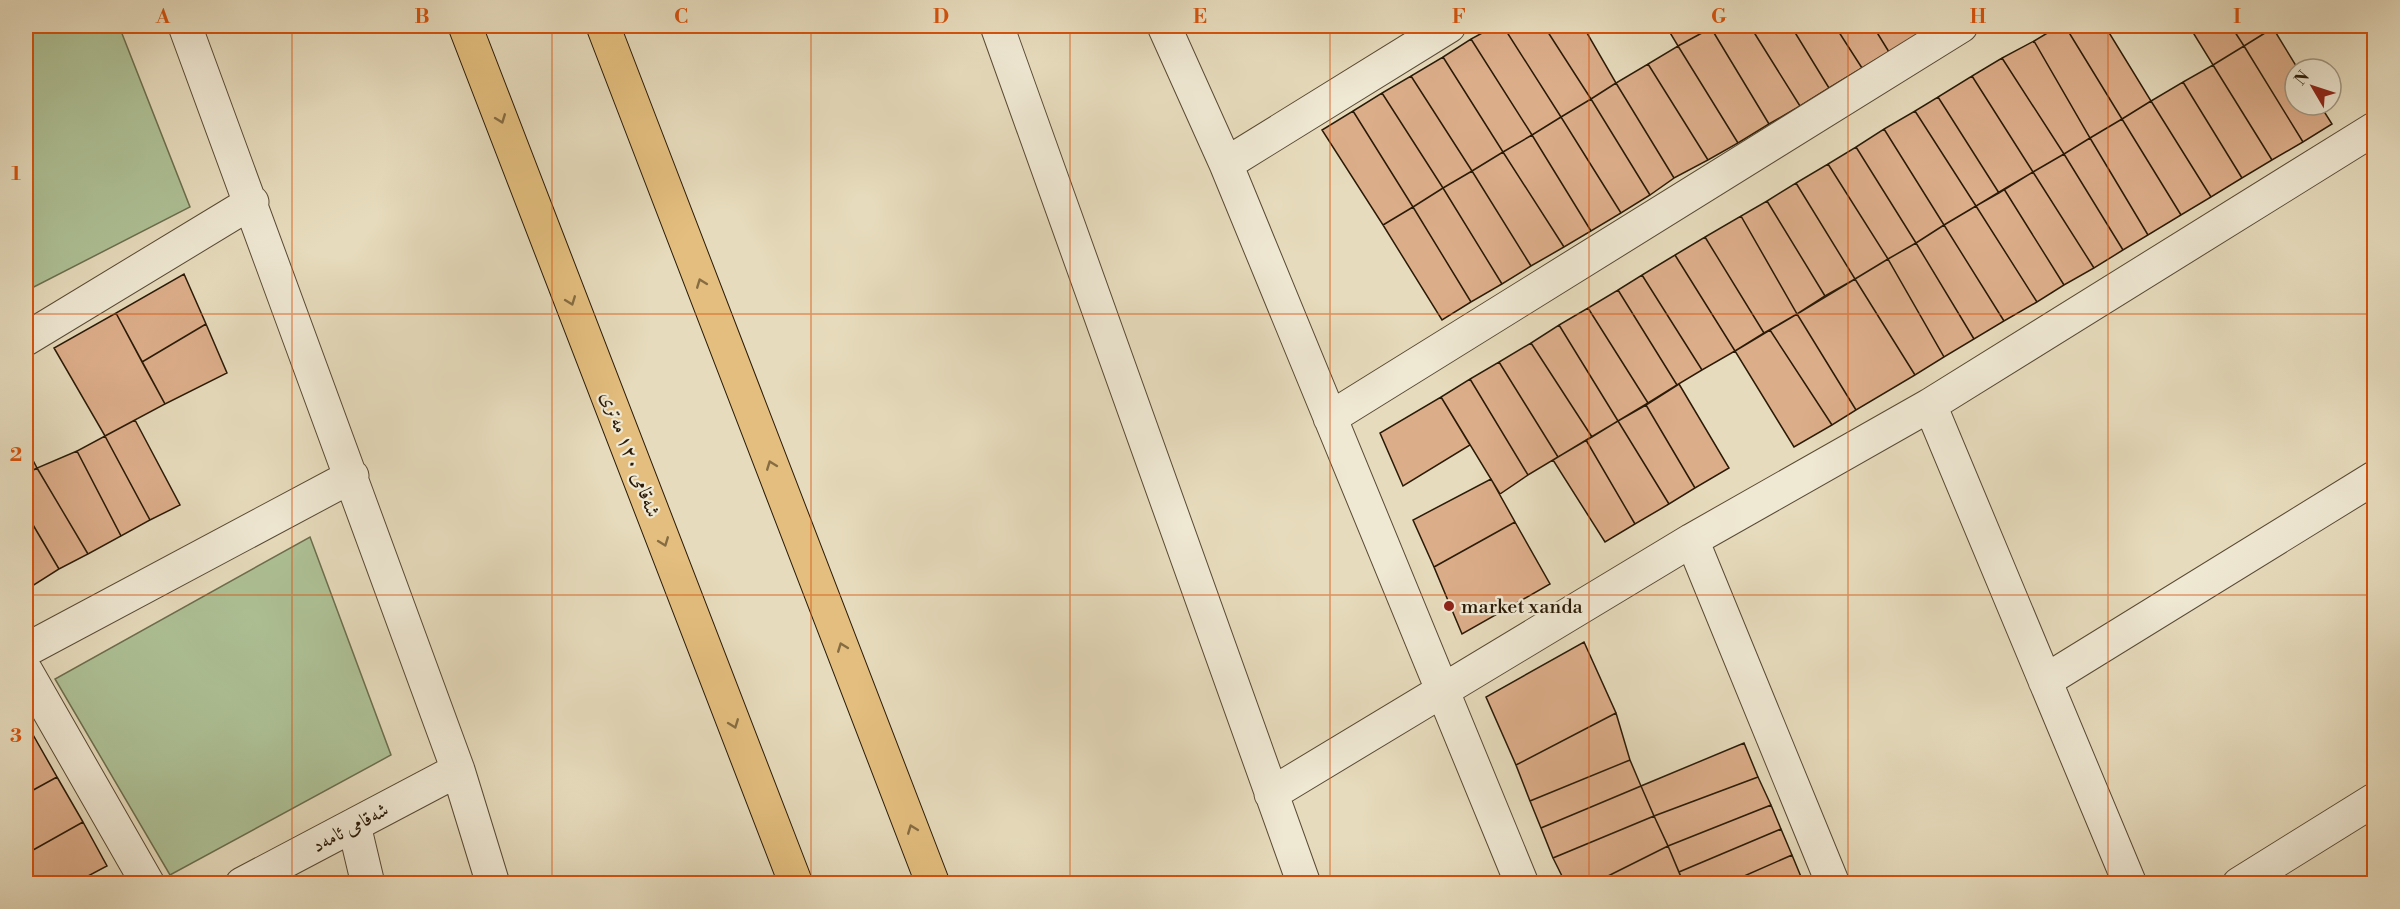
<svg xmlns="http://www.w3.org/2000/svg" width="2400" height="909" viewBox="0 0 2400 909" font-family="'Libre Bodoni',Amiri,serif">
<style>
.green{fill:#aec196;stroke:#6c6e4e;stroke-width:1.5}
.building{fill:#dcad89;stroke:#2a1a07;stroke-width:1.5}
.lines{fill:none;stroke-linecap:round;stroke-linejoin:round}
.minor-casing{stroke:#594a34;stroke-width:35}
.highway-casing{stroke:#2a1a07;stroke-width:35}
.minor{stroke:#efe8d3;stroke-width:33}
.highway{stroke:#e3be7e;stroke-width:33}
.oneway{stroke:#866c42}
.grid{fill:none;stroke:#d5530c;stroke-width:1.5;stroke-opacity:0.55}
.poi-dot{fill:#8f2418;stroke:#efe8d3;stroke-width:2}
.labels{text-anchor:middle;stroke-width:4.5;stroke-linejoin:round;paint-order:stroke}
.street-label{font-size:20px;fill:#2a1a07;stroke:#efe8d3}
.poi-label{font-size:20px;fill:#2a1a07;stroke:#efe8d3;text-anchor:start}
.neatline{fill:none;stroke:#d5530c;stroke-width:2}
.grid-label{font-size:20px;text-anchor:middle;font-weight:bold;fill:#d5530c}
</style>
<rect width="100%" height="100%" fill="#e6dbbc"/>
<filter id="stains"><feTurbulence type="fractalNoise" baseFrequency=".00333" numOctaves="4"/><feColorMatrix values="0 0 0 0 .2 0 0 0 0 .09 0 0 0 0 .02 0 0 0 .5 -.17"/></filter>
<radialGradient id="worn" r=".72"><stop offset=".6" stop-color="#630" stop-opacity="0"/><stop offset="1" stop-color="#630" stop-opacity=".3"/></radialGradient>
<path class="green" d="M26 26H119L190 207 26 291Z
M310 537 391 755 170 875 55 679Z"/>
<path class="building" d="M1495 26H1503L1561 117 1532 135 1471 39Z
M1503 26H1544L1591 99 1561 117Z
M1544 26H1583L1616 83 1591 99Z
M1666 26H1710L1711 28 1678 46Z
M1715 26H1750L1800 106 1769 124 1711 28Z
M1750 26H1791L1829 88 1800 106Z
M1791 26H1835L1862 68 1829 88Z
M1835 26H1873L1889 52 1862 68Z
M1873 26H1914L1919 34 1889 52Z
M2059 26H2065L2122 119 2090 138 2034 41Z
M2065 26H2105L2151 101 2122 119Z
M2189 26H2231L2244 46 2213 65Z
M2231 26H2271L2273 28 2244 46Z
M1711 28 1769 124 1738 143 1678 46Z
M2273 28 2298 69H2295V105H2320L2332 124 2303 142 2244 46Z
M1471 39 1532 135 1503 152 1443 57Z
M2034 41 2090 138 2064 154 2002 58Z
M1678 46 1738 143 1708 160 1648 64Z
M2244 46 2303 142 2272 160 2213 65Z
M1443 57 1503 152 1472 171 1411 76Z
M2002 58 2064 154 2033 172 1972 76Z
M1648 64 1708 160 1674 178 1616 83Z
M2213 65 2272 160 2242 178 2183 82Z
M1411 76 1472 171 1443 188 1382 93Z
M1972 76 2033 172 1999 193 1938 97Z
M2183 82 2242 178 2211 197 2151 101Z
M1616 83 1674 178 1650 195 1591 99Z
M1382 93 1443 188 1413 207 1353 111Z
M1938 97 1999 193 1976 206 1915 111Z
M1591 99 1650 195 1621 213 1561 117Z
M2151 101 2211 197 2181 215 2122 119Z
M1353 111 1413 207 1383 225 1322 130Z
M1915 111 1976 206 1944 225 1884 129Z
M1561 117 1621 213 1591 231 1532 135Z
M2122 119 2181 215 2148 235 2090 138Z
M1884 129 1944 225 1916 243 1856 147Z
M1532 135 1591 231 1564 247 1503 152Z
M2090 138 2148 235 2123 250 2064 154Z
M1856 147 1916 243 1888 259 1828 164Z
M1503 152 1564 247 1531 266 1472 171Z
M2064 154 2123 250 2094 268 2033 172Z
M1828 164 1888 259 1855 279 1796 183Z
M1472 171 1531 266 1502 284 1443 188Z
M2033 172 2094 268 2064 285 2004 189Z
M1796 183 1855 279 1825 296 1767 201Z
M1443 188 1502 284 1471 302 1413 207Z
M2004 189 2064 285 2037 302 1976 206Z
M1767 201 1825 296 1797 314 1741 216Z
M1976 206 2037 302 2004 321 1944 225Z
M1413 207 1471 302 1442 320 1383 225Z
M1741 216 1797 314 1764 333 1705 237Z
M1944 225 2004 321 1974 339 1916 243Z
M1705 237 1764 333 1735 351 1675 255Z
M1916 243 1974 339 1944 357 1888 259Z
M1675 255 1735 351 1702 370 1642 275Z
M1888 259 1944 357 1915 375 1855 279Z
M184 274 206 324 142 362 116 313Z
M1642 275 1702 370 1677 385 1618 290Z
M1855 279 1915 375 1856 410 1797 314Z
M1618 290 1677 385 1648 403 1588 308Z
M1588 308 1648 403 1618 421 1559 325Z
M116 313 165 404 105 436 54 348Z
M1797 314 1856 410 1832 425 1770 330Z
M206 324 227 373 165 404 142 362Z
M1559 325 1618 421 1592 437 1531 343Z
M1770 330 1832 425 1794 447 1735 351Z
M1531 343 1592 437 1558 457 1499 362Z
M1499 362 1558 457 1528 475 1470 379Z
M1470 379 1528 475 1500 494 1441 397Z
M1679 384 1729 468 1695 488 1646 405Z
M1441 397 1470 445 1403 486 1380 433Z
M1646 405 1695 488 1669 504 1618 421Z
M135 420 180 505 150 520 105 436Z
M1618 421 1669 504 1635 524 1586 440Z
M105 436 150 520 121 536 77 451Z
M1586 440 1635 524 1605 542 1553 460Z
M26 447 37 468 26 474Z
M77 451 121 536 88 554 37 468Z
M37 468 88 554 59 569 26 513V474Z
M1491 479 1515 522 1434 567 1413 520Z
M26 513 59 569 26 590Z
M1515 522 1550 584 1462 634 1434 567Z
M1584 642 1616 713 1516 765 1486 697Z
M1616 713 1630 760 1530 801 1516 765Z
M32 733 57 777 26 794V737Z
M1744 743 1758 777 1654 816 1641 786Z
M1630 760 1641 786 1541 828 1530 801Z
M57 777 83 822 26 854V794Z
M1758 777 1771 805 1668 846 1654 816Z
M1641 786 1654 816 1553 858 1541 828Z
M1771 805 1781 829 1679 872 1668 846Z
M1654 816 1668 846 1592 884H1566L1553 858Z
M83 822 107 866 73 884H26V854Z
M1781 829 1792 855 1726 884H1684L1679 872Z
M1668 846 1683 882 1592 884Z
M1792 855 1804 884H1726Z"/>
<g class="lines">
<defs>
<path id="minor" d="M185 26 458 770 493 884
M997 26 1304 884
M1164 26 1226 164 1522 884
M1226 164 1449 26
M26 339 252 202
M1930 405 2130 884
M1330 418 1961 26
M1692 540 1833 884
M26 650 352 476
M26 671 148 884
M2045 681 2374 478
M1271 794 1692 540 1930 405 2374 129
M354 825 368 884
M242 884 458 770
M2239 884 2374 800"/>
<path id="highway" d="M465 26 796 884
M603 26 933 884"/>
</defs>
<use href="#minor" class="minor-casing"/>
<use href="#highway" class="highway-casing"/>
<use href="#minor" class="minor"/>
<use href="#highway" class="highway"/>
</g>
<defs><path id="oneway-chevron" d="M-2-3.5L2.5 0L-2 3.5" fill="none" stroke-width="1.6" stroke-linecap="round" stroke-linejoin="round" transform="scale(1.5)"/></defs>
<g class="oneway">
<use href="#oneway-chevron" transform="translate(501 119) rotate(69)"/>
<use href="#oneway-chevron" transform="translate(701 283) rotate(-111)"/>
<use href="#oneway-chevron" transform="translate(571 301) rotate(69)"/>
<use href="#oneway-chevron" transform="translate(771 465) rotate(-111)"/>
<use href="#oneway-chevron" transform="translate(664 542) rotate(69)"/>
<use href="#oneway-chevron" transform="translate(842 647) rotate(-111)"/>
<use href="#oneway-chevron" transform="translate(734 724) rotate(69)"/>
<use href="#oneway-chevron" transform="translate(912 829) rotate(-111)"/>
</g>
<path class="grid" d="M292 26V884M552 26V884M811 26V884M1070 26V884M1330 26V884M1589 26V884M1848 26V884M2108 26V884M26 314H2374M26 595H2374"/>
<circle class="poi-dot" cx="1449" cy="606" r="6"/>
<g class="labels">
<g class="street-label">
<text transform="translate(631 454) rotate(69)" y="7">شەقامی ١٢٠ مەتری</text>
<text transform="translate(350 827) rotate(-28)" y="7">شەقامی ئامەد</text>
</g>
<g class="poi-label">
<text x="1461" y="613">market xanda</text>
</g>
</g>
<rect width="2400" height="909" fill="none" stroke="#e6dbbc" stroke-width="66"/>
<g transform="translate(2313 87) rotate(309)"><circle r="28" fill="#efe8d3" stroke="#a09681" stroke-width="1.5"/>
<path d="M0-4.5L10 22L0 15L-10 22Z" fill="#8f2418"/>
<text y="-9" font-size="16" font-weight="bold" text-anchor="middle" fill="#2a1a07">N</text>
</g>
<rect x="33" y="33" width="2334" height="843" class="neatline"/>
<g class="grid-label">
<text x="163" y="23">A</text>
<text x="422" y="23">B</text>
<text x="681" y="23">C</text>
<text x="941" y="23">D</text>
<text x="1200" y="23">E</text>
<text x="1459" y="23">F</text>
<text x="1719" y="23">G</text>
<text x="1978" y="23">H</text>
<text x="2237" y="23">I</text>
<text x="16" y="180">1</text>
<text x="16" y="461">2</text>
<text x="16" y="742">3</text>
</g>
<rect width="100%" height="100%" filter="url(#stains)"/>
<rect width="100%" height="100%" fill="url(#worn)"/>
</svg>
